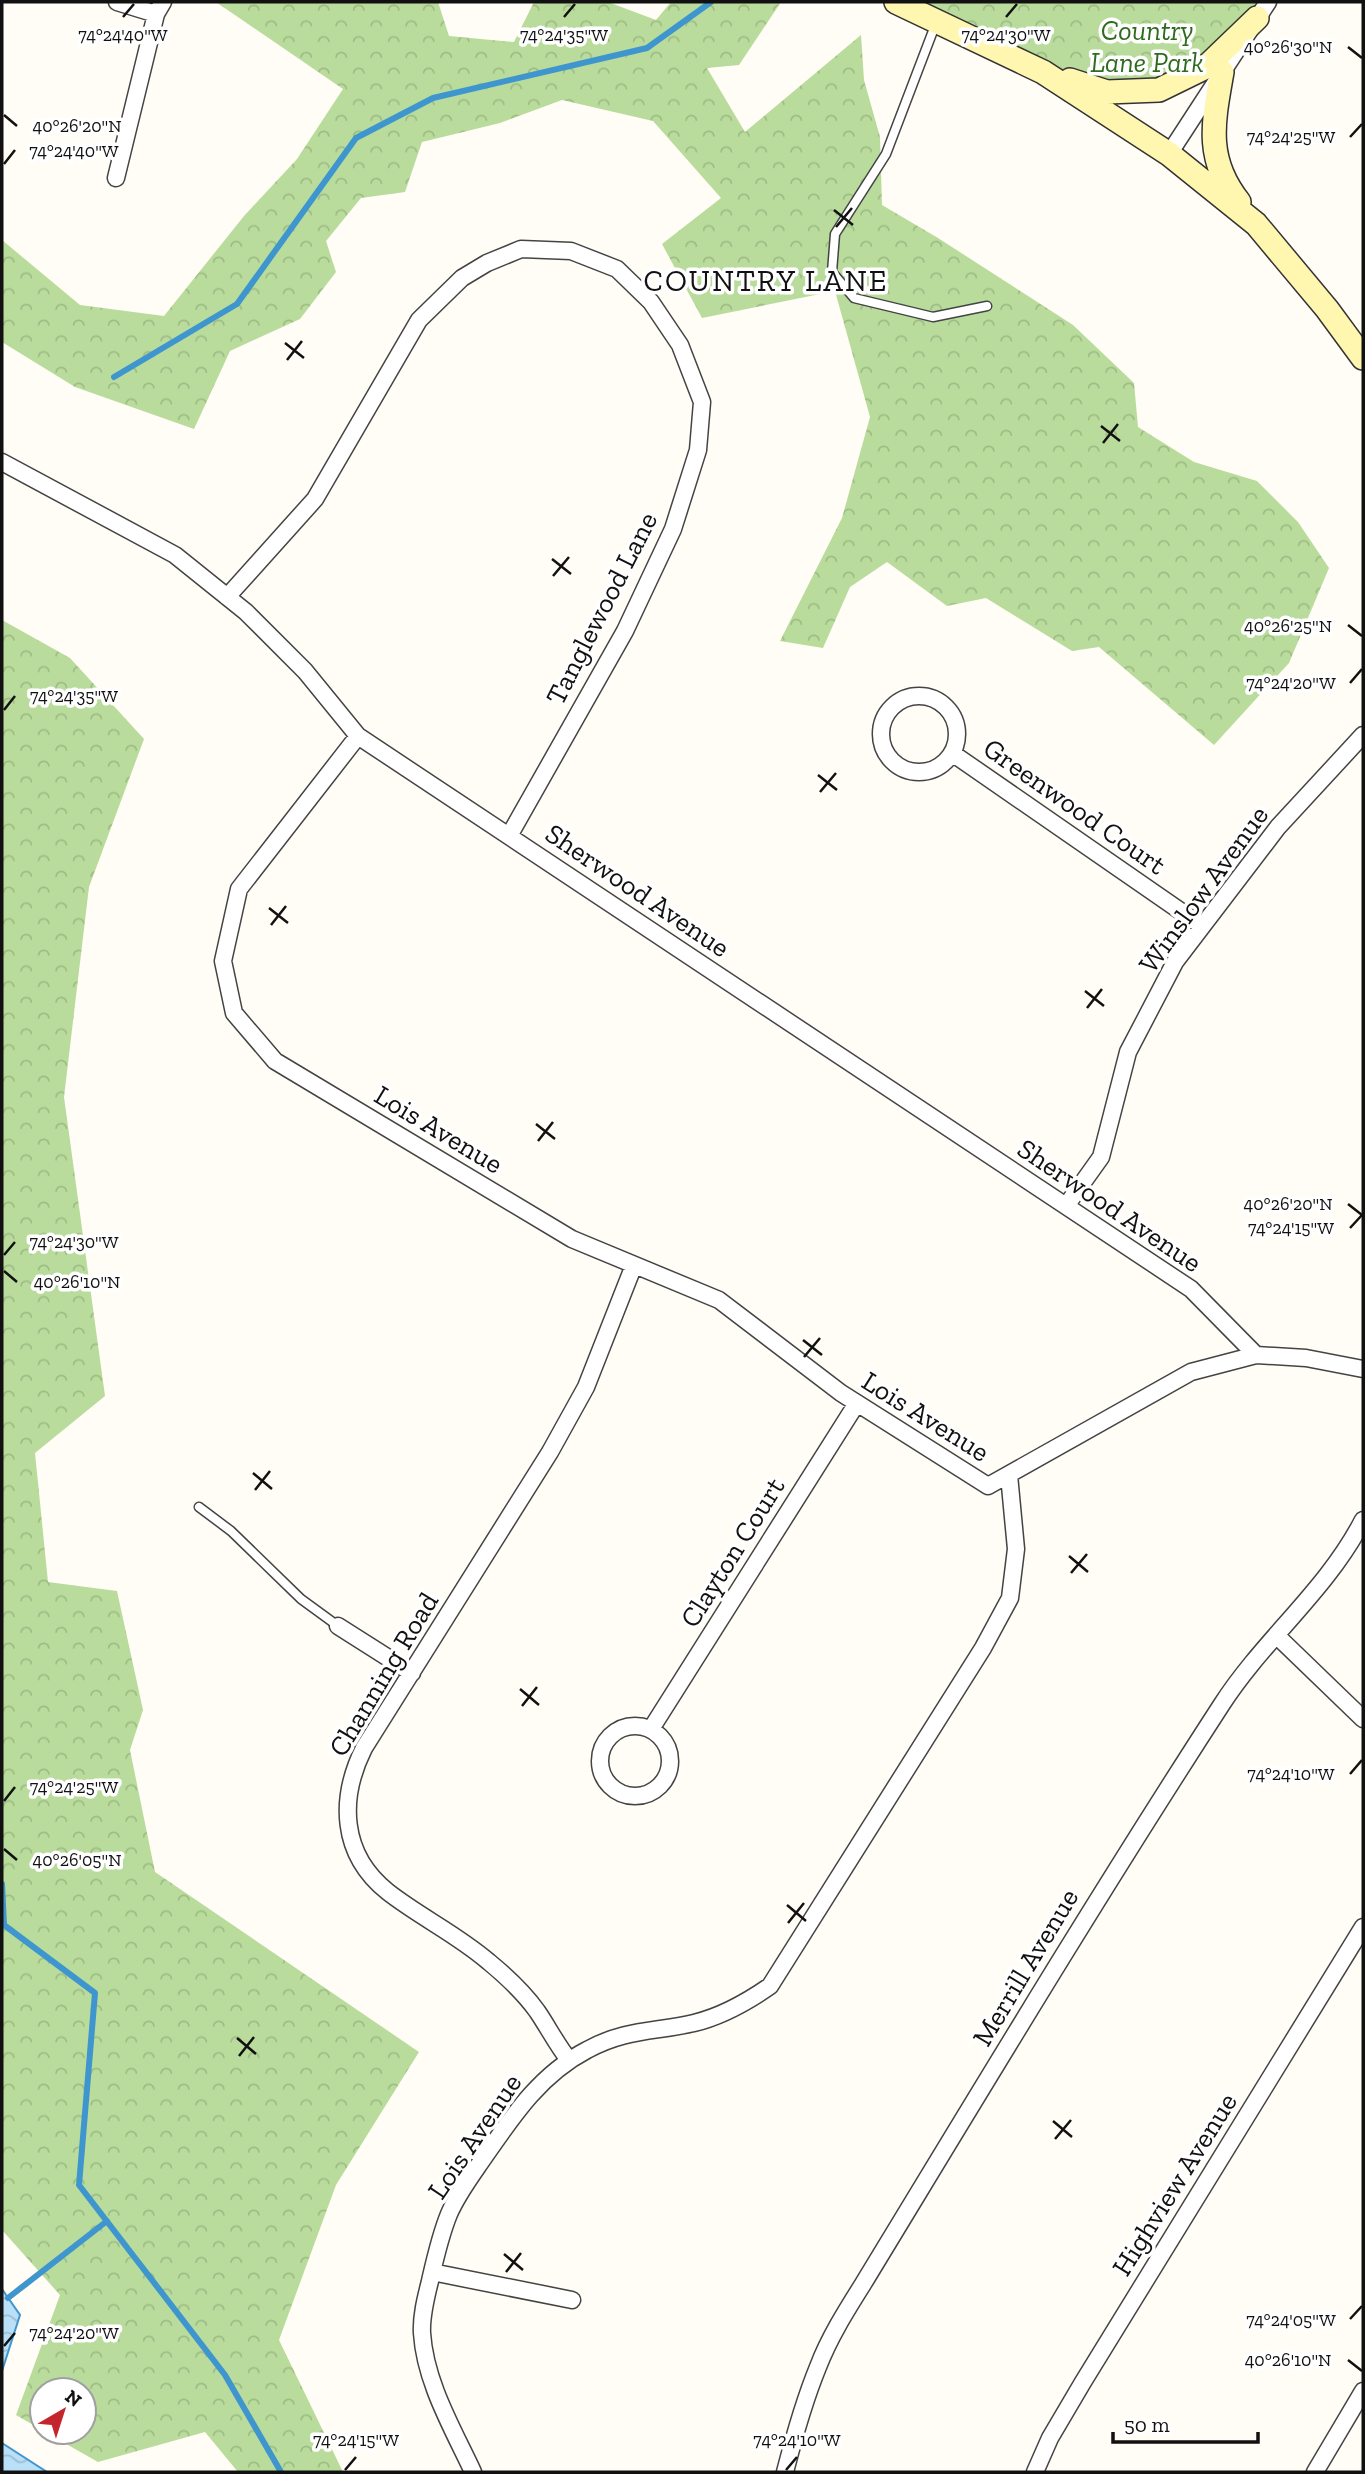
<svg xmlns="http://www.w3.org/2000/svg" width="1365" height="2474" viewBox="0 0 1365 2474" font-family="'Zilla Slab',serif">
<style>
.forest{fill:url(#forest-crowns)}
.water{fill:url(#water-waves);stroke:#3f96cf;stroke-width:2}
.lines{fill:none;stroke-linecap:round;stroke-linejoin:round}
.stream{stroke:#3f96cf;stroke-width:6}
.lane-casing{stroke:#444;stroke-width:11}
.street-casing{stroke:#444;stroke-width:19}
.secondary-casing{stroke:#333;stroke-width:26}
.lane{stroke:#fff;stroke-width:8}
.street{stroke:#fff;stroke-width:16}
.secondary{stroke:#fff6b0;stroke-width:23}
.ticks{fill:none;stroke:#111;stroke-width:2.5}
.labels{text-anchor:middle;stroke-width:7;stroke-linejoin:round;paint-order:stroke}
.park-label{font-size:28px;font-style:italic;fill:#2f6b1f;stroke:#fff}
.street-label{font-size:28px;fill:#111;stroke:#fff}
.neighbourhood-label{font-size:30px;letter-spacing:2px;fill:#111;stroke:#fff}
.ticks-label{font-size:18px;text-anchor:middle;fill:#111;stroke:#fff;stroke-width:7;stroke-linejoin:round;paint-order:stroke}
</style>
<defs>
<pattern id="forest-crowns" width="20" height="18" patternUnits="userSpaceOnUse" patternTransform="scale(1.75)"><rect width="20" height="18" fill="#b9dc9c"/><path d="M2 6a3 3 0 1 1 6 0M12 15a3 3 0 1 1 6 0" fill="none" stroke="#9ebc85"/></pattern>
<pattern id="water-waves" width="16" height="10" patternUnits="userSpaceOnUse" patternTransform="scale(1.75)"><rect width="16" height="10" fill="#b9e0f7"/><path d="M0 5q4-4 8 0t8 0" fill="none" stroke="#9ebfd3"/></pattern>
</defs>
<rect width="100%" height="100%" fill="#fffdf5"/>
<path class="forest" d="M216 2H438L449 36 514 42 534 2H608L656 20 671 2H781L739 65 707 68 745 132 861 35 864 80 880 137 882 205 938 238 1073 325 1134 383 1138 427 1194 462 1257 481 1298 522 1329 568 1289 663 1214 745 1099 647 1072 651 986 598 947 606 887 562 850 587 823 648 780 641 842 518 870 417 835 291 702 318 662 244 721 198 653 121 562 100 500 123 422 142 405 192 361 198 326 241 336 272 300 319 230 351 194 429 75 387 2 342V240L80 305 164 316 244 216 297 159 343 89Z
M890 2H1267L1206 67 1107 92Z
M2 620 70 658 144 739 89 887 64 1097 105 1396 35 1453 48 1582 117 1591 143 1710 130 1750 155 1872 419 2052 336 2185 279 2340 343 2472H238L205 2432 98 2462 45 2432H84V2390H42V2430L16 2415 60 2295 2 2230Z"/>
<path class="water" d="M2 2289 20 2315 2 2371Z
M2 2443 47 2472H2Z"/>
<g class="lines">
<path class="stream" d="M114 377 237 304 356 138 433 98 647 48 711 2
M2 1884 4 1925 95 1993 79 2185 225 2375 281 2472
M8 2298 107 2221"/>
<defs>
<path id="lane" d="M936 23 886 154 835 234 832 272 854 298 933 317 987 306
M199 1507 231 1531 301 1599 338 1626"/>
<path id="street" d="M117 2 156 14
M1169 154 1268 2
M116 178 156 14 163 2
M2 462 175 555 246 612 305 671 358 736 1191 1289 1256 1355
M227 597 315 499 419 320 462 278 487 263 521 249 571 251 617 269 651 302 680 345 702 402 698 450 673 529 625 631 509 836
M881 734a38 38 0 1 1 76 0a38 38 0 1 1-76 0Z
M358 736 239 889 223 961 234 1013 275 1061 572 1239 719 1300 841 1393 988 1486 1191 1372 1256 1355 1306 1358 1363 1369
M952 753 1202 926
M1066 1206 1101 1157 1128 1052 1175 962 1278 827 1363 735
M338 1626 412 1673
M1276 1635 1363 1719
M600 1761a35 35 0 1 1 70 0a35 35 0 1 1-70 0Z
M651 1729 857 1403
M569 2060C557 2045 548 2027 537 2011 524 1993 506 1976 489 1962 458 1935 420 1917 388 1892 340 1854 339 1798 364 1748L550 1452 586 1387 634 1265
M432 2272 572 2300
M473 2472C453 2429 425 2382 422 2333 421 2316 426 2297 430 2281 435 2259 440 2236 449 2214 458 2193 472 2175 485 2156 514 2114 541 2074 587 2050 625 2029 655 2032 694 2023 723 2016 747 2002 770 1986L983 1648 1010 1598 1016 1549 1009 1475
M785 2472C794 2437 804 2401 818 2367 829 2338 846 2311 863 2284 981 2090 1098 1895 1222 1704 1264 1639 1327 1590 1363 1520
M1035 2472 1050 2438 1083 2382 1363 1927
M1315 2472 1363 2391"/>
<path id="secondary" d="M896 2 1043 72 1169 154 1256 224 1327 309 1363 358
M1222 72C1213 123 1205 159 1239 202
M1070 80 1107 92 1159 90 1206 67 1257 18"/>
</defs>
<use href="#lane" class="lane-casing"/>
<use href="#street" class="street-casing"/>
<use href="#secondary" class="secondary-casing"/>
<use href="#lane" class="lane"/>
<use href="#street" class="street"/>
<use href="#secondary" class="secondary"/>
</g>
<path class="ticks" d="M123 17 134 4M564 17 575 4M1006 17 1017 4M1348 47 1362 58M4 115 17 126M1350 137 1362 124M4 164 15 150M834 210 853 225M836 227 852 208M285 343 304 358M287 360 302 341M1101 426 1120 441M1103 443 1118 424M552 559 571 574M553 576 569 557M1348 625 1362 636M1350 683 1362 669M4 710 15 696M818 775 837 790M820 792 836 773M269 908 288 923M271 925 286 906M1085 991 1104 1006M1087 1008 1102 989M536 1124 555 1139M538 1141 553 1122M1348 1204 1362 1215M1350 1228 1362 1215M4 1255 15 1242M4 1271 17 1282M803 1340 822 1355M804 1357 820 1338M253 1473 272 1489M255 1490 270 1471M1069 1556 1088 1572M1071 1573 1087 1554M520 1689 539 1705M522 1706 537 1687M1350 1774 1362 1760M4 1801 15 1787M4 1849 17 1860M787 1905 806 1921M788 1923 804 1903M237 2038 256 2054M239 2056 254 2037M1053 2121 1072 2137M1055 2139 1071 2120M504 2254 523 2270M506 2272 521 2253M1350 2319 1362 2306M4 2346 15 2333M1348 2360 1362 2371M345 2470 356 2457M786 2470 797 2457"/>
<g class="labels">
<g class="park-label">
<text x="1147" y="40">Country<tspan x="1147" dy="32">Lane Park</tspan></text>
</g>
<g class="street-label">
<text transform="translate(601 608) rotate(-63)" y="10">Tanglewood Lane</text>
<text transform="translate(1075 806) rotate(35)" y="10">Greenwood Court</text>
<text transform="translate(1203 889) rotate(-54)" y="10">Winslow Avenue</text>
<text transform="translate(638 890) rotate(34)" y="10">Sherwood Avenue</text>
<text transform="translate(439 1129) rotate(31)" y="10">Lois Avenue</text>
<text transform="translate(1110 1205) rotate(34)" y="10">Sherwood Avenue</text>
<text transform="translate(926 1416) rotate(32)" y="10">Lois Avenue</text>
<text transform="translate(732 1552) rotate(-58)" y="10">Clayton Court</text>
<text transform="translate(383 1674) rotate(-59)" y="10">Channing Road</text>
<text transform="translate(1025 1967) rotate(-59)" y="10">Merrill Avenue</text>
<text transform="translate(474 2136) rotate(-56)" y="10">Lois Avenue</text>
<text transform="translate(1174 2184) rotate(-58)" y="10">Highview Avenue</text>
</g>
<g class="neighbourhood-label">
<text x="766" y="291">COUNTRY LANE</text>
</g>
</g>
<g class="ticks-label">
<text x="564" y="41">74°24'35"W</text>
<text x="123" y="41">74°24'40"W</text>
<text x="1006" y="41">74°24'30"W</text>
<text x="1288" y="53">40°26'30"N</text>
<text x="77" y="132">40°26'20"N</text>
<text x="1291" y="143">74°24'25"W</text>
<text x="74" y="157">74°24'40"W</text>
<text x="1288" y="632">40°26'25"N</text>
<text x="1291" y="689">74°24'20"W</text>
<text x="74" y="702">74°24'35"W</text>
<text x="1288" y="1210">40°26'20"N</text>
<text x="1291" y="1234">74°24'15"W</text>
<text x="74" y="1248">74°24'30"W</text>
<text x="77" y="1288">40°26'10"N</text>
<text x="1291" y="1780">74°24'10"W</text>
<text x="74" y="1793">74°24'25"W</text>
<text x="77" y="1866">40°26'05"N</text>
<text x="1291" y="2326">74°24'05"W</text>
<text x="74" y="2339">74°24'20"W</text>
<text x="1288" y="2366">40°26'10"N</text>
<text x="356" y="2446">74°24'15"W</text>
<text x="797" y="2446">74°24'10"W</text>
</g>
<rect width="1365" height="2474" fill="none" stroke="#111111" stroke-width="7"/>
<g transform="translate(63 2411) rotate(39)"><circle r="33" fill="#ffffff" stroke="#a0a0a0" stroke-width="2"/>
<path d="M0-5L12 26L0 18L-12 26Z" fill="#c4262e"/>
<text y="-10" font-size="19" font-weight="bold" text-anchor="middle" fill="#111111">N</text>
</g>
<path d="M1113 2432v10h145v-10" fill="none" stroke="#111111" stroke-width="3.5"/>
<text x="1124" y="2432" font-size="21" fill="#111111" stroke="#ffffff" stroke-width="5" paint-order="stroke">50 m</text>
</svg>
